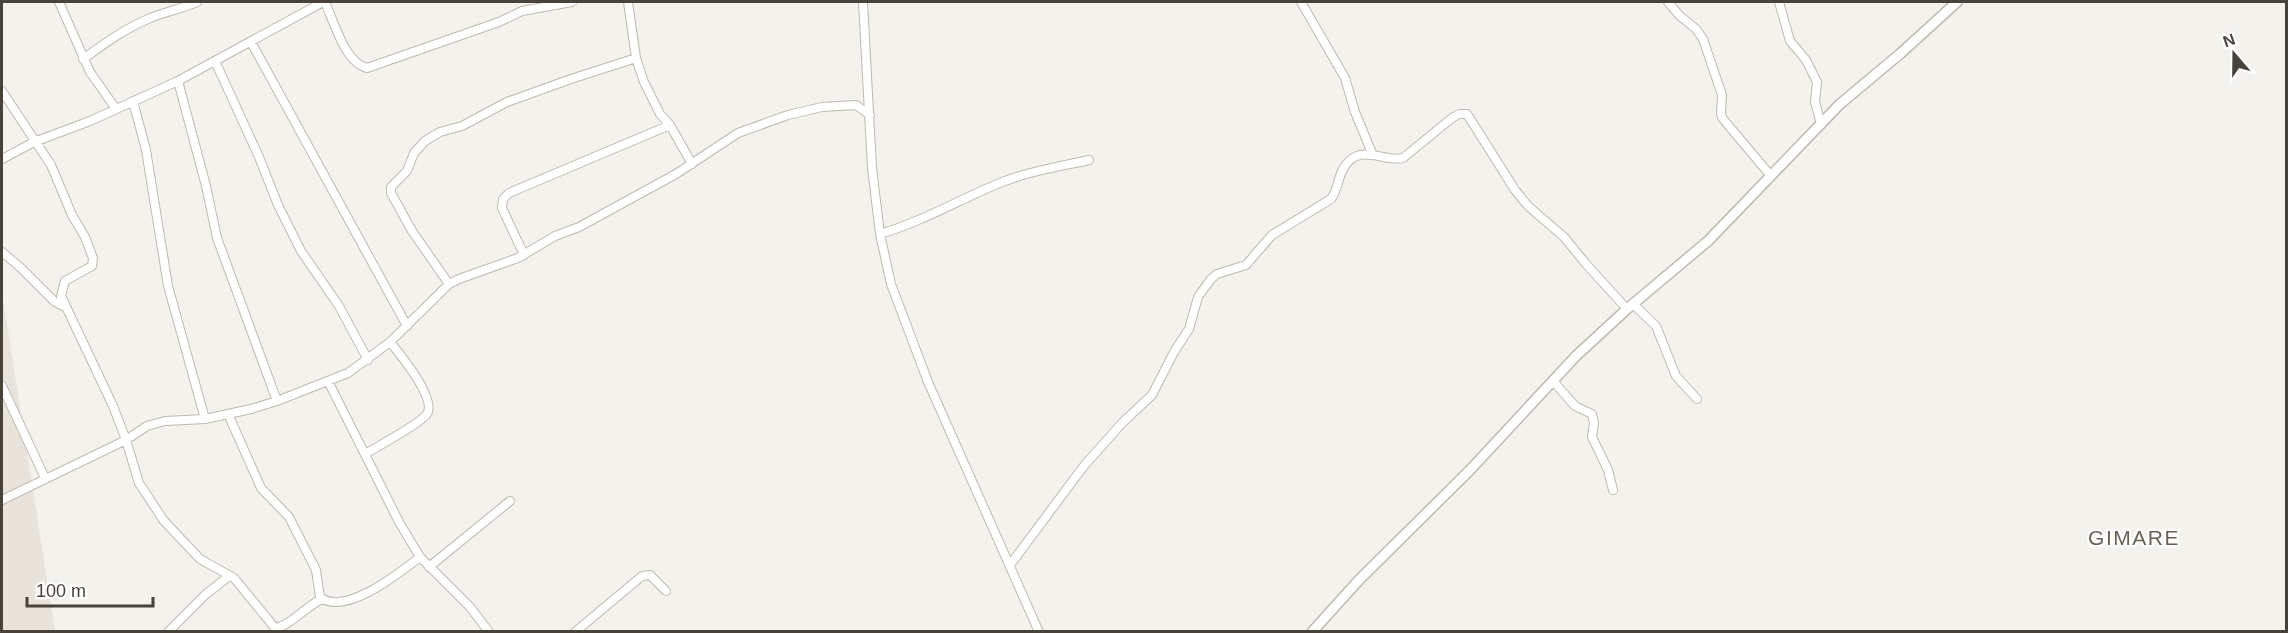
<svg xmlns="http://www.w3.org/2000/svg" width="2288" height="633" viewBox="0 0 2288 633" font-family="Arial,sans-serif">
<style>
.residential{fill:#e8e4db}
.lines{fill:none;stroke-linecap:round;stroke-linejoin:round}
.minor-casing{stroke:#bfbaaf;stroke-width:10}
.tertiary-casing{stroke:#bfbaaf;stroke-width:12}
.minor{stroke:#fff;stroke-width:8}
.tertiary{stroke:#fff;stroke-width:9}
.labels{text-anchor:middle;stroke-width:4.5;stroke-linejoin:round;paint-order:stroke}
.quarter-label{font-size:21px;letter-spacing:1.5px;fill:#6a6153;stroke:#fff}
</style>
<rect width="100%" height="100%" fill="#f4f2ec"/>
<path class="residential" d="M2 292 55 631H2Z"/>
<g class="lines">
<defs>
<path id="minor" d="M59 2 90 72 116 109
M325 2C334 22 345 63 367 68L499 22 522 11 572 2
M628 2 636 58 644 82 660 114 670 125 692 164
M863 2 872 168 880 234 891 284 928 382 1039 632
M1301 2 1345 78 1355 112 1372 153
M1668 2 1679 15 1696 29 1703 39 1722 95 1721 114 1723 119 1771 176
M1779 2 1790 41 1806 60 1817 82 1815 102 1821 124
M251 42 407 326
M83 59C104 44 124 29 148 19 164 12 181 9 197 2
M215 61 259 157 278 205 301 251 339 306 368 360
M178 81 323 2
M2 91 51 165 72 215 85 237 93 258 92 266 65 281 61 296 113 406 126 440 139 483 164 521 200 559 234 578 275 628C289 627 307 605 322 599
M133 101 146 150 168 286 205 419
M2 159 34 142 90 121 178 81 206 186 217 238 277 401
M880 234C921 222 957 201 995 185 1025 172 1057 167 1089 160
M2 252 21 268 55 302 65 307
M524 255 502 208 503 199 509 193 670 125
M449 284 412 231 391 193V187L407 171 414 153 425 141 440 132 462 126 507 102 571 79 636 58
M1633 304 1656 326 1676 376 1697 399
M1553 381 1575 406 1592 414 1594 423 1592 437 1608 470 1613 490
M2 386 45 478
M228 414 261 488 289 517 316 570 320 597C345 617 399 573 420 557L399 522 328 381
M365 454C377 447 421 423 427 414 437 399 400 354 390 342
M2 500 126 440 147 426 165 421 205 419 251 409 277 401 348 373 390 342 449 284 459 279 518 258 555 236 579 227 676 174 738 133 788 115 822 107 856 105 870 115
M420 557 470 607 489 632
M1010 565 1083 467 1122 423 1152 395 1174 352 1189 329 1198 297 1211 279 1217 274 1246 265 1272 235 1331 199C1338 190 1338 178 1343 169 1359 141 1383 163 1403 158L1452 118 1459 114H1467L1515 190 1528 206 1564 237 1586 264 1627 309
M429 567 510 501
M168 632 205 595 229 576
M575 632 642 576 650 575 666 591"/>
<path id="tertiary" d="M1312 632 1359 580 1470 470 1576 356 1627 309 1708 241 1840 104 1901 53 1957 2"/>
</defs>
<use href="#minor" class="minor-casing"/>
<use href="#tertiary" class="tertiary-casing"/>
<use href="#minor" class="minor"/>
<use href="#tertiary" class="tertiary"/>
</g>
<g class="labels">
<g class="quarter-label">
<text x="2134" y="545">GIMARE</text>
</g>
</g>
<rect width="2288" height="633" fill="none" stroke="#48433a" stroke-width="6"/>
<g transform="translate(2234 54) rotate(340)" stroke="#ffffff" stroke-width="4.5" paint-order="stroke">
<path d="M0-4.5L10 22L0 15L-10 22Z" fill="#48433a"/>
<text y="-9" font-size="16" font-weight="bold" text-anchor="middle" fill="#48433a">N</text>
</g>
<path d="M27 597v9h126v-9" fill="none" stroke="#48433a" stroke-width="3"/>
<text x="36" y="597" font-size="18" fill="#48433a" stroke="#ffffff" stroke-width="4.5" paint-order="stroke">100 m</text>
</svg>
